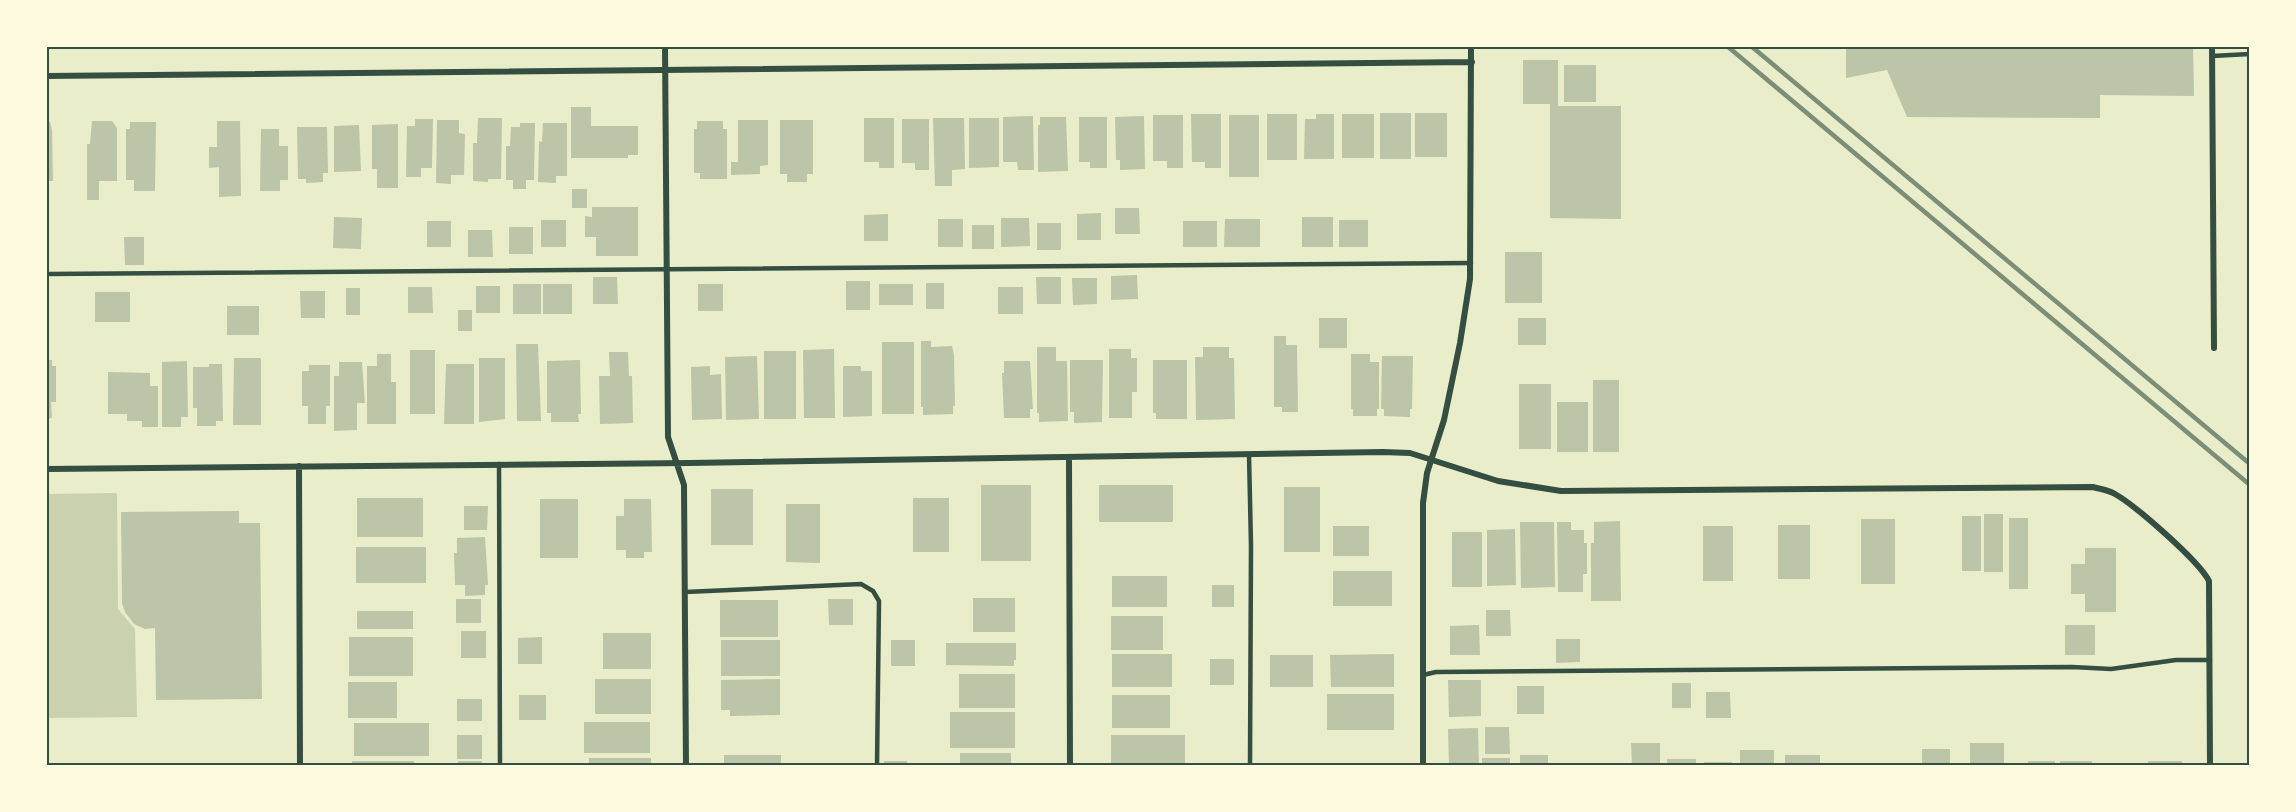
<svg xmlns="http://www.w3.org/2000/svg" width="2296" height="812" viewBox="0 0 2296 812" font-family="Ubuntu,sans-serif">
<style>
.green{fill:#cad2ad}
.building{fill:#bcc5a7}
.lines{fill:none;stroke-linecap:round;stroke-linejoin:round}
.service{stroke:#344e41;stroke-width:4.5}
.minor{stroke:#344e41;stroke-width:6}
.rail{stroke:#7c8e77;stroke-width:4.5}
.neatline{fill:none;stroke:#344e41;stroke-width:2}
</style>
<rect width="100%" height="100%" fill="#e9edc9"/>
<path class="green" d="M117 493 118 609 135 629 137 717 47 718V494Z"/>
<path class="building" d="M1846 46H2193L2194 96 2100 95V118L1907 117 1887 70 1846 78Z
M1523 60H1558V106H1621V219L1550 218V104H1523Z
M1564 65H1596V102H1564Z
M571 107H591V126H638V155H628V158H571Z
M1380 113H1411V159H1380Z
M1415 113H1447V157H1415Z
M1191 114H1221V168H1205V162H1192Z
M1267 114H1297V160H1267Z
M1316 114H1334V159H1304L1305 119H1316Z
M1342 114H1374V158H1342Z
M1153 115H1183V168H1167V161H1153Z
M1229 115H1259V177H1229Z
M1033 116 1034 170H1018L1017 162H1003V117Z
M1144 116 1145 169 1120 170V160H1116L1115 117Z
M1040 117H1066L1068 171 1038 172V125H1040Z
M1079 117H1107V168H1090V162H1079Z
M478 118H502L501 179H488V182L473 181V143H477Z
M864 118H894V168H879V162H864Z
M933 118H964L965 169 952 170V186H935Z
M969 118H999V167L969 168Z
M415 119H433L432 168H421V177H406L407 126H415Z
M902 119H929V170H915V163H902Z
M437 120H459V133L465 134 464 175H451V184L436 183Z
M738 120H768V165L760 166V174L731 175V162H738Z
M780 120H813V174H807V182H787V174H780Z
M92 121H112L117 128V181H99V200H87V144H90Z
M217 121H240L241 196 219 197V167L209 168V147H217Z
M697 121H723V129H727V179H700V173H694V129H697Z
M46 122H50L52 130 53 181H46Z
M130 122H156L155 191H134V180H126V129H130Z
M520 123H535L534 180H526V189H513V180H506V146H510L511 127H520Z
M543 123H567V176H556V183L538 182 539 141 542 142Z
M398 124V188H377V169H372V125Z
M359 125 361 171 334 172V126Z
M297 127H327L328 173H323V182L306 183V179H298Z
M261 129H279V146H288V180H280V191H260Z
M572 189H587V208H572Z
M592 207H638V256H596V237H585V216L592 217Z
M1115 208H1139L1140 234H1115Z
M1101 213V240H1077V214Z
M888 214V241H864V215Z
M334 217 362 218 361 249 333 248Z
M1302 217H1333V247H1302Z
M1001 218H1029L1030 246 1001 247Z
M938 219H963V247H938Z
M1225 219H1260V247H1224Z
M541 220H566V247H541Z
M1339 220H1368V247H1339Z
M427 221H451V247H427Z
M1183 221H1217V247H1183Z
M1037 223H1061V250H1037Z
M972 225H994V249H972Z
M509 227H533V254H509Z
M468 230H492L493 257H468Z
M124 237H144V265H125Z
M1505 252H1542V303H1505Z
M1137 275 1138 299 1111 300V276Z
M593 277H617L618 304H593Z
M1036 277H1061V304H1037Z
M1072 278H1097V304L1073 305Z
M846 281H870V310H846Z
M926 283H944V309H926Z
M513 284H541V314H513Z
M543 284H572V314H543Z
M698 284H723V311H698Z
M879 284H913V305H879Z
M476 286H500V313H476Z
M408 287H432L433 313H408Z
M998 287H1023V314H998Z
M346 288H360V315H346Z
M300 291H325V318H301Z
M95 292H130V322H95Z
M227 306H259V335H227Z
M458 310H472V331H458Z
M1319 318H1347V348H1319Z
M1518 318H1546V345H1518Z
M1274 336H1286V345H1297L1298 412H1282V407H1274Z
M921 341H931V347L952 346 954 355 955 406H953V414L923 415V407H921Z
M882 342H914V414H882Z
M516 344H538L541 421H517Z
M1037 347H1056V361H1067L1068 421 1039 422V413H1037Z
M1203 347H1229V358H1234L1235 419 1196 420 1195 357H1203Z
M834 349 835 418H804L803 350Z
M1109 349H1131V358H1137V392H1132V418H1109Z
M410 350H435V414H410Z
M764 351H796V419H764Z
M609 352H628L629 376H632L633 423 600 424 599 376H610Z
M377 354H391V382H396V424H367V366H377Z
M1351 354H1370V362H1379V409H1377V416H1353V409H1351Z
M757 356 759 419 726 420 725 357Z
M1382 356H1413L1412 409H1410V417L1384 416V409H1381Z
M234 358H261V425H233Z
M479 358H505V419L479 422Z
M46 360H52V366H56V402H51L52 418 46 419Z
M580 360 581 414H578L579 422H551V413H547V361Z
M1070 360H1103L1102 422 1074 423V412H1070Z
M1153 360H1187V419H1156V413H1153Z
M187 361 188 417H181V427H162V362Z
M1004 361H1030L1033 409H1030V418H1004L1002 373H1004Z
M339 362H362L365 403H357V430L334 431V376H339Z
M209 364H222L223 421H216V426H197V408H193V367H209Z
M446 364H474V424H444Z
M309 365H330V406H326V424H308V406H302V371H309Z
M710 366V375L721 374 722 419 692 420 691 367Z
M843 366H861V371H872V416L843 417Z
M108 372 150 373V386H158V427H142V421H127V414H108Z
M1593 380H1619V452H1593Z
M1519 384H1551V449H1519Z
M1557 402H1588V452H1557Z
M981 485H1031V561H981Z
M1099 485H1173V522H1099Z
M1284 487H1320V552H1284Z
M711 489H753V545H711Z
M357 498H423V537H357Z
M913 498H949V552H913Z
M540 499H578V558H540Z
M624 499H651L652 552H644V558H626V550H616V516H624Z
M786 504H820V563L786 562Z
M464 506H488L487 530H464Z
M239 511V523H260L262 699 156 700 155 628 145 629 134 624 125 612 122 603 121 512Z
M1984 514H2003V572H1984Z
M1962 516H1981V571H1962Z
M2009 518H2028V589H2009Z
M1861 519H1895V584H1861Z
M1620 521 1621 601H1591V543H1594V522Z
M1520 522H1554L1555 587 1521 588Z
M1557 522H1571V530H1584V543H1587V574H1583V592H1558Z
M1778 525H1810V579H1778Z
M1333 526H1369V556H1333Z
M1703 526H1733V581H1703Z
M1515 529 1516 585 1487 586V530Z
M1452 532H1482V587H1452Z
M485 537 488 585H485V595L465 596V585H455L454 553H457V538Z
M356 547H426V583H356Z
M2085 548H2116V612H2085V594H2071V564H2085Z
M1333 571H1392V606H1333Z
M1112 576H1167V607H1112Z
M1212 585H1234V607H1212Z
M973 598H1015V632H973Z
M456 599H481V623H456Z
M828 599H853V625H829Z
M720 600H778V637H720Z
M1486 610H1510L1511 636H1486Z
M357 611H413V629H357Z
M1111 616H1163V650H1111Z
M1479 625 1480 655H1450V626Z
M2065 625H2095V655H2065Z
M461 631H486V658H461Z
M603 633H651V669H603Z
M349 637H413V676H349Z
M542 637V664H518V638Z
M1556 639H1580V662L1556 663Z
M721 640H780V676H721Z
M891 640H915V666H891Z
M946 643H1016V660H1014V666L946 665Z
M1112 654H1172V687H1112Z
M1394 654V687H1331L1330 655Z
M1270 655H1313V687H1270Z
M1210 659H1234V685H1210Z
M959 674H1015V708H959Z
M595 679H651V714H595Z
M780 679V715L730 716V710H721V680Z
M1448 680H1481V716L1449 717Z
M348 682H397V718H348Z
M1672 683H1691V708H1672Z
M1517 686H1544V714H1517Z
M1706 692H1730L1731 718H1706Z
M1327 694H1394V730H1327Z
M519 695H546V720H519Z
M1112 695H1170V728H1112Z
M457 699H482V721H457Z
M950 712H1015V748H950Z
M584 722H650V753H584Z
M354 723H429V756H354Z
M1485 727H1509L1510 754H1485Z
M1478 728 1479 766H1449L1448 729Z
M457 735H482V759H457Z
M1111 735H1185V766H1111Z
M1631 743H1660V766H1632Z
M1970 743H2004V766H1970Z
M1922 749H1950V766H1922Z
M1740 750H1774V766H1740Z
M960 753H1011V766H960Z
M724 755H781V766H724Z
M1520 755H1548V766H1520Z
M1785 755H1820V766H1785Z
M589 758H651V766H589Z
M1482 758H1510V766H1482Z
M1667 759H1696V766H1667Z
M352 761H414V766H352Z
M458 761H482V766H458Z
M884 761H907V766H884Z
M2028 761H2055V766H2028Z
M2060 761H2092V766H2060Z
M2148 761H2182V766H2148Z
M1704 762H1732V766H1704Z"/>
<g class="lines">
<path class="service" d="M2212 56 2250 54
M46 274 1471 263
M1249 455 1251 545 1250 766
M499 464 500 766
M685 592 861 584 873 591 879 601 877 766
M1423 675 1436 672 2072 667 2111 669 2176 660H2210"/>
<path class="minor" d="M665 46 668 437 684 485 686 766
M2212 46 2214 348
M46 76 1472 62
M1069 458 1070 766
M299 466 300 766
M46 469 690 463 1383 452 1410 453 1498 481 1561 491 2093 487C2100 489 2108 490 2115 494 2136 506 2199 561 2209 581L2210 766
M1423 766V503L1427 473 1444 420 1460 343 1470 279 1471 46"/>
<path class="rail" d="M1727 46 2250 485
M1751 46 2250 464"/>
</g>
<rect width="2296" height="812" fill="none" stroke="#fefae0" stroke-width="96"/>
<rect x="48" y="48" width="2200" height="716" class="neatline"/>
</svg>
